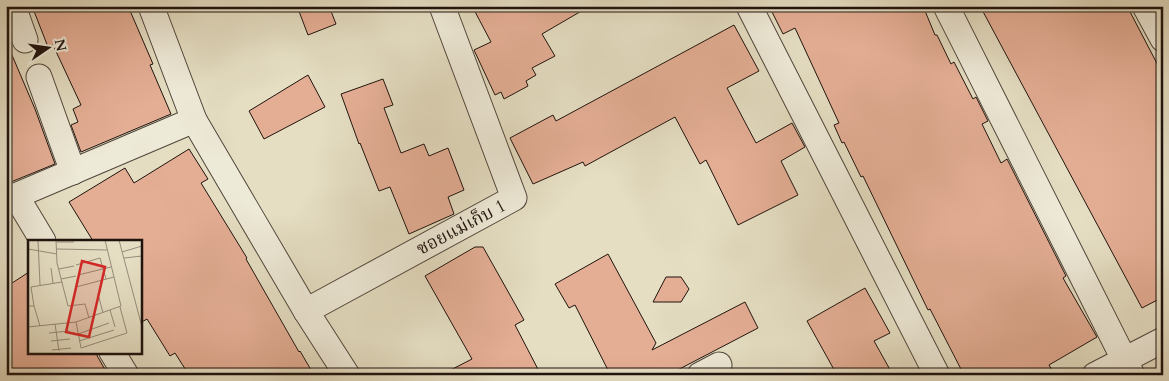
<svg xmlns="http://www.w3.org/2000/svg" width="1169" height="381" viewBox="0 0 1169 381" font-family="Cardo,'Noto Serif Thai',serif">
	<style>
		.building { fill: #e4ae95; stroke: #1f130e }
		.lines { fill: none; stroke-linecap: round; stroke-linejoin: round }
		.minor-casing { stroke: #50463b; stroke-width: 27 }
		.minor { stroke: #eeead8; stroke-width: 25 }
		.labels { text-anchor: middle; stroke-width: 4.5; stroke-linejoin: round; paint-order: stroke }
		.street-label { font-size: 18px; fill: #1f130e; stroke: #eeead8 }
		.inset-road { fill: none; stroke: #968d7b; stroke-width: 1 }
		.view { fill: #d62828; fill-opacity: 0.15; stroke: #d62828; stroke-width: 2.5 }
		.inset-edge { fill: none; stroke: #1f130e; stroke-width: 2.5 }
	</style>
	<rect width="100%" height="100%" fill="#e5dec3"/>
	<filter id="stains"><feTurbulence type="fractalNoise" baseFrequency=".004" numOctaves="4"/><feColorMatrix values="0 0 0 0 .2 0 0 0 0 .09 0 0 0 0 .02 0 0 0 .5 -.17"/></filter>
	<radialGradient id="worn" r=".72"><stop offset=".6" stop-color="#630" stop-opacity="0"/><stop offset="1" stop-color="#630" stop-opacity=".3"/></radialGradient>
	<!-- building -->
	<g class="building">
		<path d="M 32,6 L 128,6 L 153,64 L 150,65 L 171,114 L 81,152 L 71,125 L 78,122 L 73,109 L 81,105 L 53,45 L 48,47 Z"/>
		<path d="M 297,6 L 329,6 L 336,24 L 308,35 Z"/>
		<path d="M 472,6 L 590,6 L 542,34 L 555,56 L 532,68 L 536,75 L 526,81 L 528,86 L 504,99 L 501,92 L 495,95 L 474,50 L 491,42 Z"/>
		<path d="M 769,6 L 923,6 L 935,35 L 937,35 L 951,64 L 954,62 L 973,99 L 976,97 L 988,121 L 982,124 L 1001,163 L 1007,159 L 1066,276 L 1063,278 L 1097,337 L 1049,365 L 1055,375 L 964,375 L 930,309 L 928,310 L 863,176 L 861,177 L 844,142 L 842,143 L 834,125 L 839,123 L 795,28 L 783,34 Z"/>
		<path d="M 980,6 L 1127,6 L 1163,75 L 1163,297 L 1142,308 Z"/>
		<path d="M 734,25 L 759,71 L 727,88 L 756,143 L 792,123 L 805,147 L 781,161 L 798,195 L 738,225 L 706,160 L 700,164 L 675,117 L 585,166 L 583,162 L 533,184 L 510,138 L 553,115 L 556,121 Z"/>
		<path d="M 6,41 L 35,109 L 55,164 L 6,184 Z"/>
		<path d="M 308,75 L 325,107 L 264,139 L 249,111 Z"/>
		<path d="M 383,79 L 393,105 L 384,108 L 401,153 L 424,144 L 429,156 L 448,148 L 464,190 L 448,197 L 454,214 L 409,234 L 390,187 L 379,191 L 360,143 L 359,144 L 341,94 Z"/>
		<path d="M 189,149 L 208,179 L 201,183 L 247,258 L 246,259 L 299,352 L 300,351 L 314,375 L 189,375 L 175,353 L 170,356 L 147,319 L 140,323 L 140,241 L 93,241 L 69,202 L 125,168 L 134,183 Z"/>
		<path d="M 475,247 L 483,247 L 524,320 L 515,325 L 541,375 L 441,375 L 472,359 L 425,276 Z"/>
		<path d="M 608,254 L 656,343 L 652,350 L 745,302 L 758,328 L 668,375 L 604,375 L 609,372 L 575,305 L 569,308 L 555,284 Z"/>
		<path d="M 29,272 L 29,352 L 95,352 L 108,375 L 6,375 L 6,287 Z"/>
		<path d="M 666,277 L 681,277 L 689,289 L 681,302 L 653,302 Z"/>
		<path d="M 865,288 L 890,333 L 874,341 L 893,375 L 837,375 L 807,321 Z"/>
	</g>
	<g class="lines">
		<defs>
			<g id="minor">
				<path d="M 13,6 L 25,40"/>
				<path d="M 151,6 L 194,120 L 306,311 L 347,375"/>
				<path d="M 749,6 L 937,375"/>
				<path d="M 946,6 L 1132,375"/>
				<path d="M 1145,6 L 1163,39"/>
				<path d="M 39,77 L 73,172"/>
				<path d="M 16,196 L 43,241"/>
				<path d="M 6,200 L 194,120"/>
				<path d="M 306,311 L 514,198 L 442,6"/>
				<path d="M 112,352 L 126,375"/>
				<path d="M 700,375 L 719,365"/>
				<path d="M 1095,375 L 1163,340"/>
			</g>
		</defs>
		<!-- minor casing -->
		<use href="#minor" class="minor-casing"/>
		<!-- minor -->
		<use href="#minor" class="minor"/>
	</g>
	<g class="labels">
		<!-- street labels -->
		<g class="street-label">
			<text transform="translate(461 227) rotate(-28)" y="6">ซอยแม่เก็บ 1</text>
		</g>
	</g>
	<!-- overview -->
	<g transform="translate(28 240)">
		<rect width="114" height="114" fill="#e5dec3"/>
		<path class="inset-road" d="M 10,0 L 12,45M 28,0 L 29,23 L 40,66 L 57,64 L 61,78M 91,0 L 114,87M 29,2 L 46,2M 0,9 L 29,14M 29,9 L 79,10M 94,12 L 114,6M 96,18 L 114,16M 48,25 L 72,18 L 78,39M 23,28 L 25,43M 31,29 L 46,26M 50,35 L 83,27M 33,39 L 48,36M 48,47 L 86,37M 70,54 L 75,73M 0,66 L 6,66 L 3,47 L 34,42M 6,66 L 12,86M 82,70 L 87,87M 48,82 L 53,108 L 99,93 L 92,67M 27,84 L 31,111M 0,87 L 48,82 L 93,66 L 77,0M 21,93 L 41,91M 50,94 L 81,83M 23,101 L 42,99M 51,101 L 86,90M 24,110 L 43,108"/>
		<path class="view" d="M 54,21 L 77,27 L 61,97 L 38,92 Z"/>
		<rect width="114" height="114" class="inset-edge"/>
	</g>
	<!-- margin -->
	<rect width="1169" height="381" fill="none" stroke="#e5dec3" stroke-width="25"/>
	<rect x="8" y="8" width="1154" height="366" fill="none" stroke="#1f130e" stroke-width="2.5"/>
	<rect x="12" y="12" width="1144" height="356" fill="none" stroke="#1f130e"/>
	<!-- north arrow -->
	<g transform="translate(48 48) rotate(77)" stroke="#eeead8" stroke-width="4" paint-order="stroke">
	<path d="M0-4L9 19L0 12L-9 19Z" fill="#1f130e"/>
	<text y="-8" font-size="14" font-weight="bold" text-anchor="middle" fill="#1f130e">N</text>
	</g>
	<rect width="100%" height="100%" filter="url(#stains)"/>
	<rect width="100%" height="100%" fill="url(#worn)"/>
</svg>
